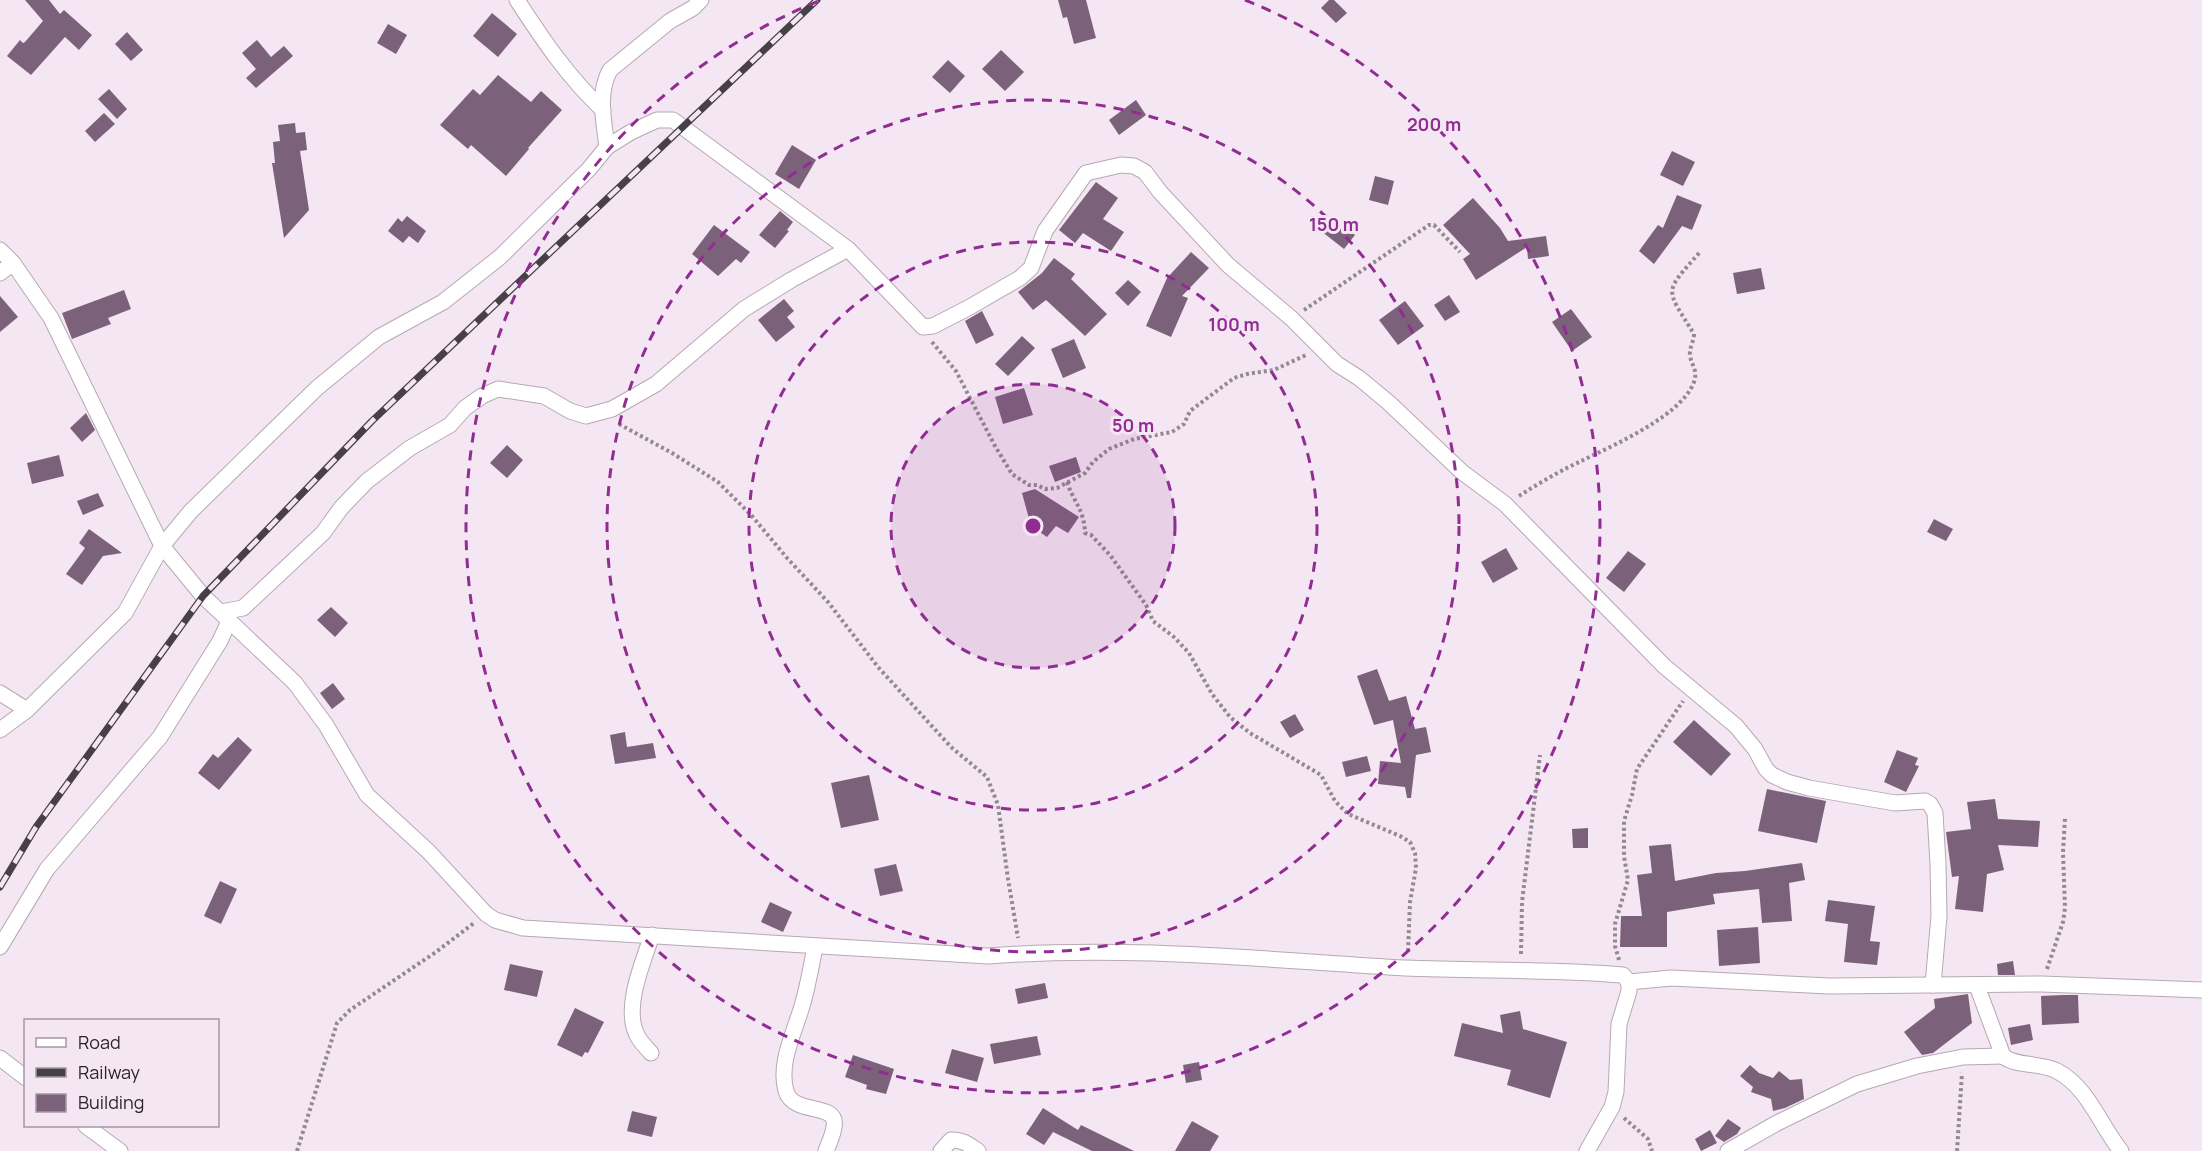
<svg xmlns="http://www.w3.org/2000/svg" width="2202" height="1151" viewBox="0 0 2202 1151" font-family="Manrope,sans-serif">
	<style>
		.building { fill: #7c617b }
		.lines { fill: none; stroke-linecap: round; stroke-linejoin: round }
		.street-casing { stroke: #b5a9b4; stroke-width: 17 }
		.path { stroke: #928991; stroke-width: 4; stroke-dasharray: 3 3; stroke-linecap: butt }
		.street { stroke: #fff; stroke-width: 15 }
		.rail-casing { stroke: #474046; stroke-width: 7 }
		.rail { stroke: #f4e7f3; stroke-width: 4.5; stroke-dasharray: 14; stroke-linecap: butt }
		.ring { fill: none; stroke: #912c93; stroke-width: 3; stroke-dasharray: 10 8 }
		.centre { fill: #912c93; stroke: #f4e7f3; stroke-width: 3 }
		.ring-label { font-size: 18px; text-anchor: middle; font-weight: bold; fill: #912c93; stroke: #f4e7f3; stroke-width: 6; stroke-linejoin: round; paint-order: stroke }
	</style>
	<rect width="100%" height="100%" fill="#f4e7f3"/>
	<!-- building -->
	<g class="building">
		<path d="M 25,0 L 49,0 L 60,14 L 64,10 L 92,35 L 79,50 L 65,37 L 31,75 L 7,56 L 20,40 L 23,43 L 25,42 L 43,21 Z"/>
		<path d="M 1058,0 L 1086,0 L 1096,38 L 1074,44 L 1067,17 L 1063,18 Z"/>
		<path d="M 1329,0 L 1334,0 L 1347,13 L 1336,23 L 1321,8 Z"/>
		<path d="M 492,13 L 517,34 L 498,57 L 473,36 Z"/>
		<path d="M 388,24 L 407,35 L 396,54 L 377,43 Z"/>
		<path d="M 127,32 L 143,50 L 131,61 L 115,44 Z"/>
		<path d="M 257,40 L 271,57 L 284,46 L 293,56 L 256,88 L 246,78 L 256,69 L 242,53 Z"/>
		<path d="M 1001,50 L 1024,72 L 1005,91 L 982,69 Z"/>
		<path d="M 948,60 L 965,76 L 950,93 L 932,77 Z"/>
		<path d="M 498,75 L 531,102 L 541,91 L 562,110 L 528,148 L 529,149 L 506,176 L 471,145 L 468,149 L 440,125 L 473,89 L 480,95 Z"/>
		<path d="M 109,89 L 127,109 L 117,119 L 98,99 Z"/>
		<path d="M 1136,100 L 1146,115 L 1119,135 L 1109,120 Z"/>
		<path d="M 104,113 L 115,124 L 95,142 L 85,131 Z"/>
		<path d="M 295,123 L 296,133 L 305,132 L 307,150 L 300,151 L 309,210 L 284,238 L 272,163 L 275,163 L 273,142 L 280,141 L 278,125 Z"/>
		<path d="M 792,145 L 816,160 L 799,189 L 775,174 Z"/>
		<path d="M 1672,151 L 1695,162 L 1683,186 L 1660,175 Z"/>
		<path d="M 1375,176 L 1394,181 L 1388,205 L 1369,200 Z"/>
		<path d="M 1096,182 L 1118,198 L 1103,219 L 1124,232 L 1111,251 L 1083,233 L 1075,243 L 1059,230 Z"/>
		<path d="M 1677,195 L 1702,205 L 1692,230 L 1682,226 L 1654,264 L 1639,251 L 1658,225 L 1663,228 Z"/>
		<path d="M 1473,198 L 1500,228 L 1508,241 L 1546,236 L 1549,256 L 1528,259 L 1527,247 L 1476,280 L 1463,259 L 1470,254 L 1443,225 Z"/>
		<path d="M 780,211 L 793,222 L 787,230 L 789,231 L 775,248 L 759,235 Z"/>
		<path d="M 407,216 L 426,231 L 418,243 L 409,236 L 403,243 L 388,231 L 398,218 L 402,222 Z"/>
		<path d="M 1333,217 L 1355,235 L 1344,249 L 1321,231 Z"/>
		<path d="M 714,225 L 750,252 L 741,263 L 736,259 L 718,276 L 692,254 Z"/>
		<path d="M 1191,252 L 1209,268 L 1182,296 L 1188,298 L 1171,337 L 1146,326 L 1167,278 Z"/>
		<path d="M 1054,258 L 1075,274 L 1071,279 L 1107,314 L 1085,336 L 1046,300 L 1033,310 L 1018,292 L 1042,273 Z"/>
		<path d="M 1761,268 L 1765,289 L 1737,294 L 1733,273 Z"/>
		<path d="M 1128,280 L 1141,292 L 1128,306 L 1115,293 Z"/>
		<path d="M 124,290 L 131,309 L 108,318 L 111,324 L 72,339 L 62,313 Z"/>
		<path d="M 1449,295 L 1460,312 L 1445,321 L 1434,305 Z"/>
		<path d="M 0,296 L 18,317 L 0,332 Z"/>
		<path d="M 784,299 L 794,311 L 787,317 L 795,327 L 776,342 L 758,320 Z"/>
		<path d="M 1405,301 L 1424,326 L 1398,345 L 1379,320 Z"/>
		<path d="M 1571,309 L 1592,337 L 1572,351 L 1552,322 Z"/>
		<path d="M 982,311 L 994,335 L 976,344 L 965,321 Z"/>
		<path d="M 1022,336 L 1035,348 L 1008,376 L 995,364 Z"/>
		<path d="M 1074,339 L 1086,368 L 1063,378 L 1051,349 Z"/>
		<path d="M 1024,388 L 1033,415 L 1003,424 L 995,397 Z"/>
		<path d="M 86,413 L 95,430 L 82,442 L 70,428 Z"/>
		<path d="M 507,445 L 523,460 L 507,478 L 490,463 Z"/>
		<path d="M 59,455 L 64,476 L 32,484 L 27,463 Z"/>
		<path d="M 1076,457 L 1081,472 L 1055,482 L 1049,466 Z"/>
		<path d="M 1035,489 L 1079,517 L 1068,533 L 1056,526 L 1047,537 L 1031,526 L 1022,493 Z"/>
		<path d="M 98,493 L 104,506 L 83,515 L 77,501 Z"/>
		<path d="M 1934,519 L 1953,529 L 1946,541 L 1927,532 Z"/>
		<path d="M 89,529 L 122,553 L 103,556 L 82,585 L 66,574 L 85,548 L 79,543 Z"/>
		<path d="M 1506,548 L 1518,569 L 1493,583 L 1481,562 Z"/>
		<path d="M 1628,551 L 1646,564 L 1624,592 L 1606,578 Z"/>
		<path d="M 331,607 L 348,623 L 335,637 L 317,620 Z"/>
		<path d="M 1377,669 L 1389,701 L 1406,696 L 1415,729 L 1426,727 L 1431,752 L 1416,755 L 1411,798 L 1407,798 L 1405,787 L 1378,784 L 1380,761 L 1401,763 L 1393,720 L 1374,725 L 1357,676 Z"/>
		<path d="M 333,683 L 345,699 L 332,709 L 320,693 Z"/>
		<path d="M 1295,714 L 1304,730 L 1290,738 L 1280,722 Z"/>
		<path d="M 1694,720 L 1731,754 L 1711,776 L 1673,742 Z"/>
		<path d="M 625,732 L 627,747 L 653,743 L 656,758 L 615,764 L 610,735 Z"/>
		<path d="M 238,737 L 252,750 L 219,790 L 198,773 L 213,754 L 218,758 Z"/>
		<path d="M 1897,750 L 1918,758 L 1915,765 L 1919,766 L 1906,792 L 1884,782 Z"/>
		<path d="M 1367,756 L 1371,771 L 1346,777 L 1342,762 Z"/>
		<path d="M 869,775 L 879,820 L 841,828 L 831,783 Z"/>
		<path d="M 1767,789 L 1826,801 L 1817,843 L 1758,831 Z"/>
		<path d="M 1995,799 L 1998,819 L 2040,821 L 2038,847 L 1998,845 L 2004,870 L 1987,874 L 1983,912 L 1955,909 L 1959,876 L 1952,877 L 1946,832 L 1971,829 L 1967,802 Z"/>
		<path d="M 1588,828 L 1588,848 L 1573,848 L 1572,829 Z"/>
		<path d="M 1671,844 L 1675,881 L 1716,873 L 1745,871 L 1802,863 L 1805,880 L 1789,883 L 1792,921 L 1762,923 L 1759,889 L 1713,894 L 1715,904 L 1667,912 L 1667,947 L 1620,947 L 1621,916 L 1642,916 L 1637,875 L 1652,873 L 1649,846 Z"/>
		<path d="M 896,864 L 903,891 L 880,896 L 874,869 Z"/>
		<path d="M 220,881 L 237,889 L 221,924 L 204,916 Z"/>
		<path d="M 1828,900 L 1875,906 L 1870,941 L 1880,942 L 1877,965 L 1844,962 L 1848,924 L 1825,921 Z"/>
		<path d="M 770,902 L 792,912 L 783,932 L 761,922 Z"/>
		<path d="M 1758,927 L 1760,963 L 1719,966 L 1717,930 Z"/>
		<path d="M 2013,961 L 2015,975 L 1998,975 L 1997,964 Z"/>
		<path d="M 510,964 L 543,971 L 537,997 L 504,990 Z"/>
		<path d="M 1045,983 L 1048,998 L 1018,1004 L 1015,989 Z"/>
		<path d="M 1968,994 L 1972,1023 L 1933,1053 L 1922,1055 L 1904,1032 L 1935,1008 L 1934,999 Z"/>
		<path d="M 2063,995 L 2078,995 L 2079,1023 L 2042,1025 L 2041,996 Z"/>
		<path d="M 575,1008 L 604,1022 L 588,1053 L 585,1052 L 582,1057 L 557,1045 Z"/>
		<path d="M 1520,1011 L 1523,1029 L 1567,1042 L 1550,1098 L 1507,1085 L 1511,1070 L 1454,1056 L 1462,1023 L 1503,1033 L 1500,1015 Z"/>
		<path d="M 2030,1024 L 2033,1040 L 2011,1045 L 2008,1028 Z"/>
		<path d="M 1037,1036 L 1041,1055 L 994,1064 L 990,1044 Z"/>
		<path d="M 952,1049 L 984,1058 L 977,1082 L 945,1073 Z"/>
		<path d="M 853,1055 L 894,1069 L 886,1094 L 866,1089 L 867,1085 L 845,1077 Z"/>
		<path d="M 1199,1062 L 1202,1080 L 1186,1083 L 1183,1065 Z"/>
		<path d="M 1750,1065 L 1759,1073 L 1773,1078 L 1779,1071 L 1790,1080 L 1802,1079 L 1804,1099 L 1785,1108 L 1773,1111 L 1771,1099 L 1751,1092 L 1753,1087 L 1740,1076 Z"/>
		<path d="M 1043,1108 L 1078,1130 L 1081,1125 L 1134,1151 L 1092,1151 L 1053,1132 L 1044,1145 L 1026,1134 Z"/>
		<path d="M 632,1111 L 657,1117 L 652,1137 L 627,1131 Z"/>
		<path d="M 1728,1119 L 1741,1128 L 1737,1134 L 1724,1142 L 1715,1136 Z"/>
		<path d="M 1192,1121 L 1219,1136 L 1210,1151 L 1175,1151 Z"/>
		<path d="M 1710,1130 L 1717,1143 L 1701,1151 L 1695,1139 Z"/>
	</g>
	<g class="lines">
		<defs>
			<g id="street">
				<path d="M 517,0 C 543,40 568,77 603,110"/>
				<path d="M 607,147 C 604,121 597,94 610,70 L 670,21 L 693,8 L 701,0"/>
				<path d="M 0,250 L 13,263 L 51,318 L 162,546 L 203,596 L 295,683 L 326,725 L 367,795 L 429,852 L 486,914 L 495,920 L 523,928 L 988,956 C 1127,945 1267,960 1405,968 C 1478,971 1551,969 1623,975 L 1629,982 L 1629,991 L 1619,1024 L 1616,1092 L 1612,1107 L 1587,1151"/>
				<path d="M 0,273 L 13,263"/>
				<path d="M 221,612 L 243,608 L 323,533 L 341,508 L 367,481 L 410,448 L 450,425 L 465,408 L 482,396 L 498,389 L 544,396 L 570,411 L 586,416 L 612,409 L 656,384 L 744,309 L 791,280 L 848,249"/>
				<path d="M 0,693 L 27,710"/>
				<path d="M 0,730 L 27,710 L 125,613 L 162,546 L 191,511 L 317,388 L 379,337 L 443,302 L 500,257 L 589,169 L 607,147 L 631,132 L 657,120 L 673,120 L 848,249 L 923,327 L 933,326 L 968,308 L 1020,278 L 1031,268 L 1045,231 L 1086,173 L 1121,165 L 1134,166 L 1145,172 L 1160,192 L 1228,265 L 1291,318 L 1337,364 L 1359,378 L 1388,402 L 1462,472 L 1505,504 L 1664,666 L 1736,726 L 1755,749 L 1766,769 L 1772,775 L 1787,782 L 1809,788 L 1895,803 L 1925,801 L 1930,804 L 1935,813 L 1938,864 L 1939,916 L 1933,985"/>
				<path d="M 0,947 L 47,869 L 160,737 L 220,641 L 229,621"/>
				<path d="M 815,947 C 811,967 808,986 802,1006 C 795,1031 778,1063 786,1091 C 793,1114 830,1104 834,1120 C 836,1129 829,1143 826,1151"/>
				<path d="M 1629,982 L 1671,978 L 1829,986 L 2042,984 L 2202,990"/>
				<path d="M 1977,986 L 2003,1056 C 2016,1067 2040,1062 2057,1071 C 2088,1087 2100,1125 2121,1151"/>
				<path d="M 651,1053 C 646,1047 640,1042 637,1035 C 623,1008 643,962 652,935"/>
				<path d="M 0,1058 L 26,1078"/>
				<path d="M 86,1126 L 120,1151"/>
				<path d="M 941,1151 L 951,1140 C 962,1139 969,1145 978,1151"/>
				<path d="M 1728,1151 L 1777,1123 L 1857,1084 L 1917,1066 L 1963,1057 L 2003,1056"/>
			</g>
		</defs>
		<!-- street casing -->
		<use href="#street" class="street-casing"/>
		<!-- path -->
		<g class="path">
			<path d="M 1304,310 L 1429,225 L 1434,225 L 1460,252"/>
			<path d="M 932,342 L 956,371 L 995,446 L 1012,474 L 1029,485 L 1037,485 L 1045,489 L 1057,488 L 1085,473 L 1093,462 L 1109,449 L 1134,439 L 1172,432 L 1184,424 L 1190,411 L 1234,378 L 1247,374 L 1274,370 L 1306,355"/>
			<path d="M 619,424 L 672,453 L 718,482 L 752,516 L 787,558 L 828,602 L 878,667 L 951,747 L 987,777 L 998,805 L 1008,879 L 1018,938"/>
			<path d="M 1067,482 C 1074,503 1084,509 1085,533 L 1091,535 L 1110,555 L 1146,605 L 1153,621 L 1174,637 L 1189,653 L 1212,694 L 1230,717 L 1250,733 L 1321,775 L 1335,801 L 1348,814 L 1400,836 L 1410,842 L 1415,853 L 1416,868 L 1410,902 L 1408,952"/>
			<path d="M 1519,496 C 1533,487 1548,478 1563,470 C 1597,452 1680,420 1694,382 C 1698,371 1692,366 1690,356 C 1689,348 1694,341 1694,334 C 1665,287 1663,294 1700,252"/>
			<path d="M 1521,954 L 1522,902 L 1540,755"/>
			<path d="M 1619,960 L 1615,946 L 1615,924 L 1628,880 L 1624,856 L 1624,821 L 1632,795 L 1637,769 L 1683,701"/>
			<path d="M 2047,969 L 2063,922 L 2065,908 L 2063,852 L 2065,818"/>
			<path d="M 1624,1118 L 1648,1139 L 1652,1151"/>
			<path d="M 297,1151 L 333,1036 L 337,1023 L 350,1010 L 436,952 L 474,923"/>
			<path d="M 1957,1151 L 1962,1073"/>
		</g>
		<!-- street -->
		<use href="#street" class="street"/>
		<defs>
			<path id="rail" d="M 0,887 L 36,827 L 203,596 L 372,421 L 817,0"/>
		</defs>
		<!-- rail casing -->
		<use href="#rail" class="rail-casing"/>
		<!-- rail -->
		<use href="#rail" class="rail"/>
	</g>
	<!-- distance rings -->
	<circle cx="1033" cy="526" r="142" fill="#912c93" fill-opacity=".12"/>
	<g class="ring">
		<circle cx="1033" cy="526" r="142"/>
		<circle cx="1033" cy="526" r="284"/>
		<circle cx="1033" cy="526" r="426"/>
		<path d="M1245 0A567 567 0 1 1 821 0"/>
	</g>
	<circle cx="1033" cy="526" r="9" class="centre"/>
	<g class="ring-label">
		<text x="1434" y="131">200 m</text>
		<text x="1334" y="231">150 m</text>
		<text x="1234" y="331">100 m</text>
		<text x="1133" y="432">50 m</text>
	</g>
	<!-- legend -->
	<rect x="24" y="1019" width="195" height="108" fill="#f4e7f3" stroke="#a399a3" stroke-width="1.5"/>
	<rect x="36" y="1038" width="30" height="9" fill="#ffffff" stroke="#a399a3" stroke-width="1.5"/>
	<text x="78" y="1049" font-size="18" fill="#2a252a">Road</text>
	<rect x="36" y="1068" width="30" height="9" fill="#474046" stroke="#a399a3" stroke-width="1.5"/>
	<text x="78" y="1079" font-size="18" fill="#2a252a">Railway</text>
	<rect x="36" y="1094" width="30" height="18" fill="#7c617b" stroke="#a399a3" stroke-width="1.5"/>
	<text x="78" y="1109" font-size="18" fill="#2a252a">Building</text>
</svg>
